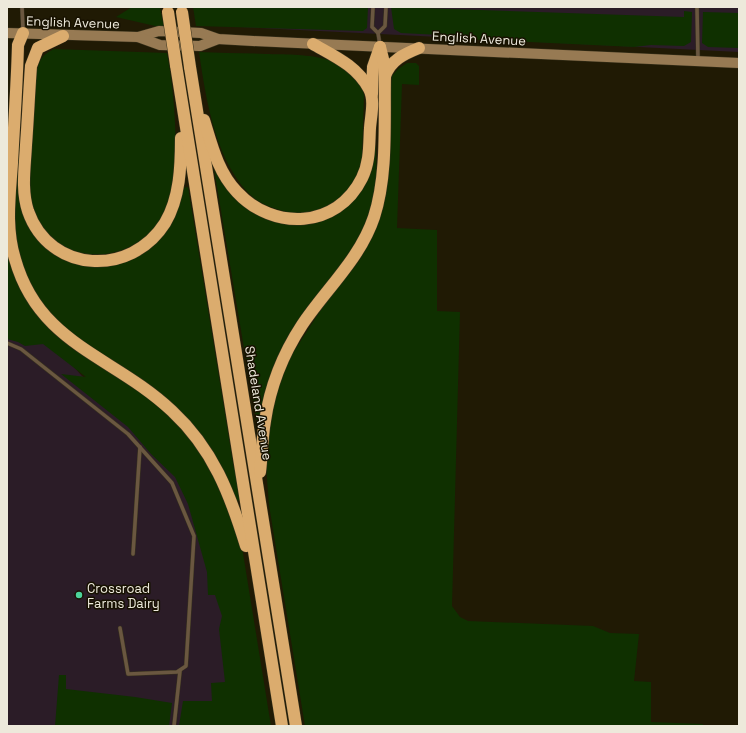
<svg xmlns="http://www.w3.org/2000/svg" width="746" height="733" viewBox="0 0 746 733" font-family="'Space Grotesk',sans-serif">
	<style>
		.industrial { fill: #2b1c27 }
		.green { fill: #0f3000 }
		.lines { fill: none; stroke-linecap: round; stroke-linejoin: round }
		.lane-casing { stroke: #39331e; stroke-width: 4.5 }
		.secondary-casing { stroke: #39331e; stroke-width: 11 }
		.highway-casing { stroke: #39331e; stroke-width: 13 }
		.lane { stroke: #6a5740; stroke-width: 3.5 }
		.secondary { stroke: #977a53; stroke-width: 10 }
		.highway { stroke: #dbac6e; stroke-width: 12 }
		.highway-bridge-casing { stroke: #39331e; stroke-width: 13; stroke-linecap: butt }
		.highway-bridge { stroke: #dbac6e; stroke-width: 12 }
		.poi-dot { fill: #4cd39b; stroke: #171100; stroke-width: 1.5 }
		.labels { text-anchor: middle; stroke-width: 3; stroke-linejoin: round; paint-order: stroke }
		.street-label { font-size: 13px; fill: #ede9db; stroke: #171100 }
		.poi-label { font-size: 13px; fill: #ede9db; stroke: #171100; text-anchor: start }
	</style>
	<rect width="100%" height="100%" fill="#201a04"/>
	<!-- industrial -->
	<g class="industrial">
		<path d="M 233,7 L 739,7 L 739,52 L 240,27 L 239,14 Z"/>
		<path d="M 7,326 L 37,327 L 82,376 L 157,436 L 200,491 L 251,726 L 7,726 Z"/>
	</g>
	<!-- green -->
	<g class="green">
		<path d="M 132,7 L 160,7 L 164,28 L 116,17 Z"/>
		<path d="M 193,7 L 368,7 L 367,28 L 363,31 L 196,26 Z"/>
		<path d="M 391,7 L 684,17 L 684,11 L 692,12 L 691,42 L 684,46 L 651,45 L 634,47 L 464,39 L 440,35 L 401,33 L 394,29 Z"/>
		<path d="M 703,12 L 739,13 L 739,48 L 708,47 L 702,43 Z"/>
		<path d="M 54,49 L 167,53 C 175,96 182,170 165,210 C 141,267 55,271 32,211 C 26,195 30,174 31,157 C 33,129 35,102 36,75 C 39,61 41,55 54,49 Z"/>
		<path d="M 199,52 C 221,53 244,53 266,54 C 300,55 355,52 364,95 L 362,160 C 357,183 342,200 321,209 C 309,214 294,215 283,211 C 273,208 264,205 255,199 C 216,166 206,100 199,52 Z"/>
		<path d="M 407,63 L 416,63 L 419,66 L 419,85 L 402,84 L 397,228 L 437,230 L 437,311 L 460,312 L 452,606 L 460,617 L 468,621 L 593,626 L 610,633 L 639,634 L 634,681 L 651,682 L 651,722 L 703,724 L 703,726 L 305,726 L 269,505 L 266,466 L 267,442 L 275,398 L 289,359 L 324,305 L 359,261 L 372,237 L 392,76 L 398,69 Z"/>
		<path d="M 18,145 L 20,145 L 33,231 C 46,240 71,259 85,264 C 94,268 105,266 115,264 C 159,254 165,225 182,188 L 188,187 L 234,469 L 237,469 L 241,500 L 235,501 L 206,444 L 42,308 L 17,254 L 13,216 Z"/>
		<path d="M 376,146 L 377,189 L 363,234 L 314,304 L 261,420 L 256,420 L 214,169 L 259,215 L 269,220 L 281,223 L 339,211 L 374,147 Z"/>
		<path d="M 7,242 L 36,313 L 52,332 L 73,349 L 141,392 L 183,428 L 214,472 L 242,547 L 271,726 L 179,726 L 183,701 L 212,701 L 211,683 L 225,682 L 219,629 L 222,616 L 215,595 L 208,595 L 207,572 L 188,504 L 175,477 L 151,454 L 128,427 L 61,374 L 86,377 L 43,344 L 25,346 L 18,342 L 7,339 Z"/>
		<path d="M 59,675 L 66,675 L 66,689 L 135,697 L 172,703 L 169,726 L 55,726 Z"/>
	</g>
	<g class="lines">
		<defs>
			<g id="lane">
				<path d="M 22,7 L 23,30"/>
				<path d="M 373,7 L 372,27 L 378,33 L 380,45"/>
				<path d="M 697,7 L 698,60"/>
				<path d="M 378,33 L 385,26 L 386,7"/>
				<path d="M 7,343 L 21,349 L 128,434 L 172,483 L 194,536 L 186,666 L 177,672 L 128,674 L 120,628"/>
				<path d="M 133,554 L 140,447"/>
				<path d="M 174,726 L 180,671"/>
			</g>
			<g id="secondary">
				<path d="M 7,33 L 138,37 L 159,31 L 201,33 L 218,39 L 253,41 L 739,63"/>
				<path d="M 138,37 L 160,45 L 200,46 L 218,39"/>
			</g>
			<g id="highway">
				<path d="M 23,33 L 18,45 C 17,84 14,124 12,163 C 10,195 5,227 15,259 C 39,345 114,356 172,411 C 213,449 230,494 246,546"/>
				<path d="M 63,36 L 38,48 L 31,66 C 29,93 28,119 26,145 C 25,167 21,189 28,211 C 50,274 131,277 165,223 C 180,198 181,166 181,138"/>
				<path d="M 176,65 L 282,726"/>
				<path d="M 190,67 L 296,726"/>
				<path d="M 385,76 C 391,60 404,54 419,48"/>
				<path d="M 372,94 L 373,67 L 380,47"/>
				<path d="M 204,120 C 212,146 218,172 237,192 C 273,231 337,229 362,178 C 370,162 369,145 370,128 C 371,115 375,100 369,89 C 357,66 334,56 313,44"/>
				<path d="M 260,472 C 262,455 262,438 265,421 C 270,387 283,354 302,325 C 326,289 360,259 374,217 C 388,174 384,121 385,76 L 384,63 L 380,47"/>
			</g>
		</defs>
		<!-- lane casing -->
		<use href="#lane" class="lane-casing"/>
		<!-- secondary casing -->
		<use href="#secondary" class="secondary-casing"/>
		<!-- highway casing -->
		<use href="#highway" class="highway-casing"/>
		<!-- lane -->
		<use href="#lane" class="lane"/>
		<!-- secondary -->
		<use href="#secondary" class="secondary"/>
		<!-- highway -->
		<use href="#highway" class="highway"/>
		<defs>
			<g id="highway-bridge">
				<path d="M 168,12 L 176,65"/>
				<path d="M 182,12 L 190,67"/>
			</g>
		</defs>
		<!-- highway-bridge casing -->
		<use href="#highway-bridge" class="highway-bridge-casing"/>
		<!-- highway-bridge -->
		<use href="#highway-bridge" class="highway-bridge"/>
	</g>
	<!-- markers -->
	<circle class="poi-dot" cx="79" cy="595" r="4"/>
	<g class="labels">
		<!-- street labels -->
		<g class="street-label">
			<text transform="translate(73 22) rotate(2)" y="5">English Avenue</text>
			<text transform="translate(479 38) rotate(3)" y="5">English Avenue</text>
			<text transform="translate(259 403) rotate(81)" y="5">Shadeland Avenue</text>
		</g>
		<!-- poi labels -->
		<g class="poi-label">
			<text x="87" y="593">Crossroad<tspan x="87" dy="15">Farms Dairy</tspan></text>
		</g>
	</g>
	<!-- border -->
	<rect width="746" height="733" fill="none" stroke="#ede9db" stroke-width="16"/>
</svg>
